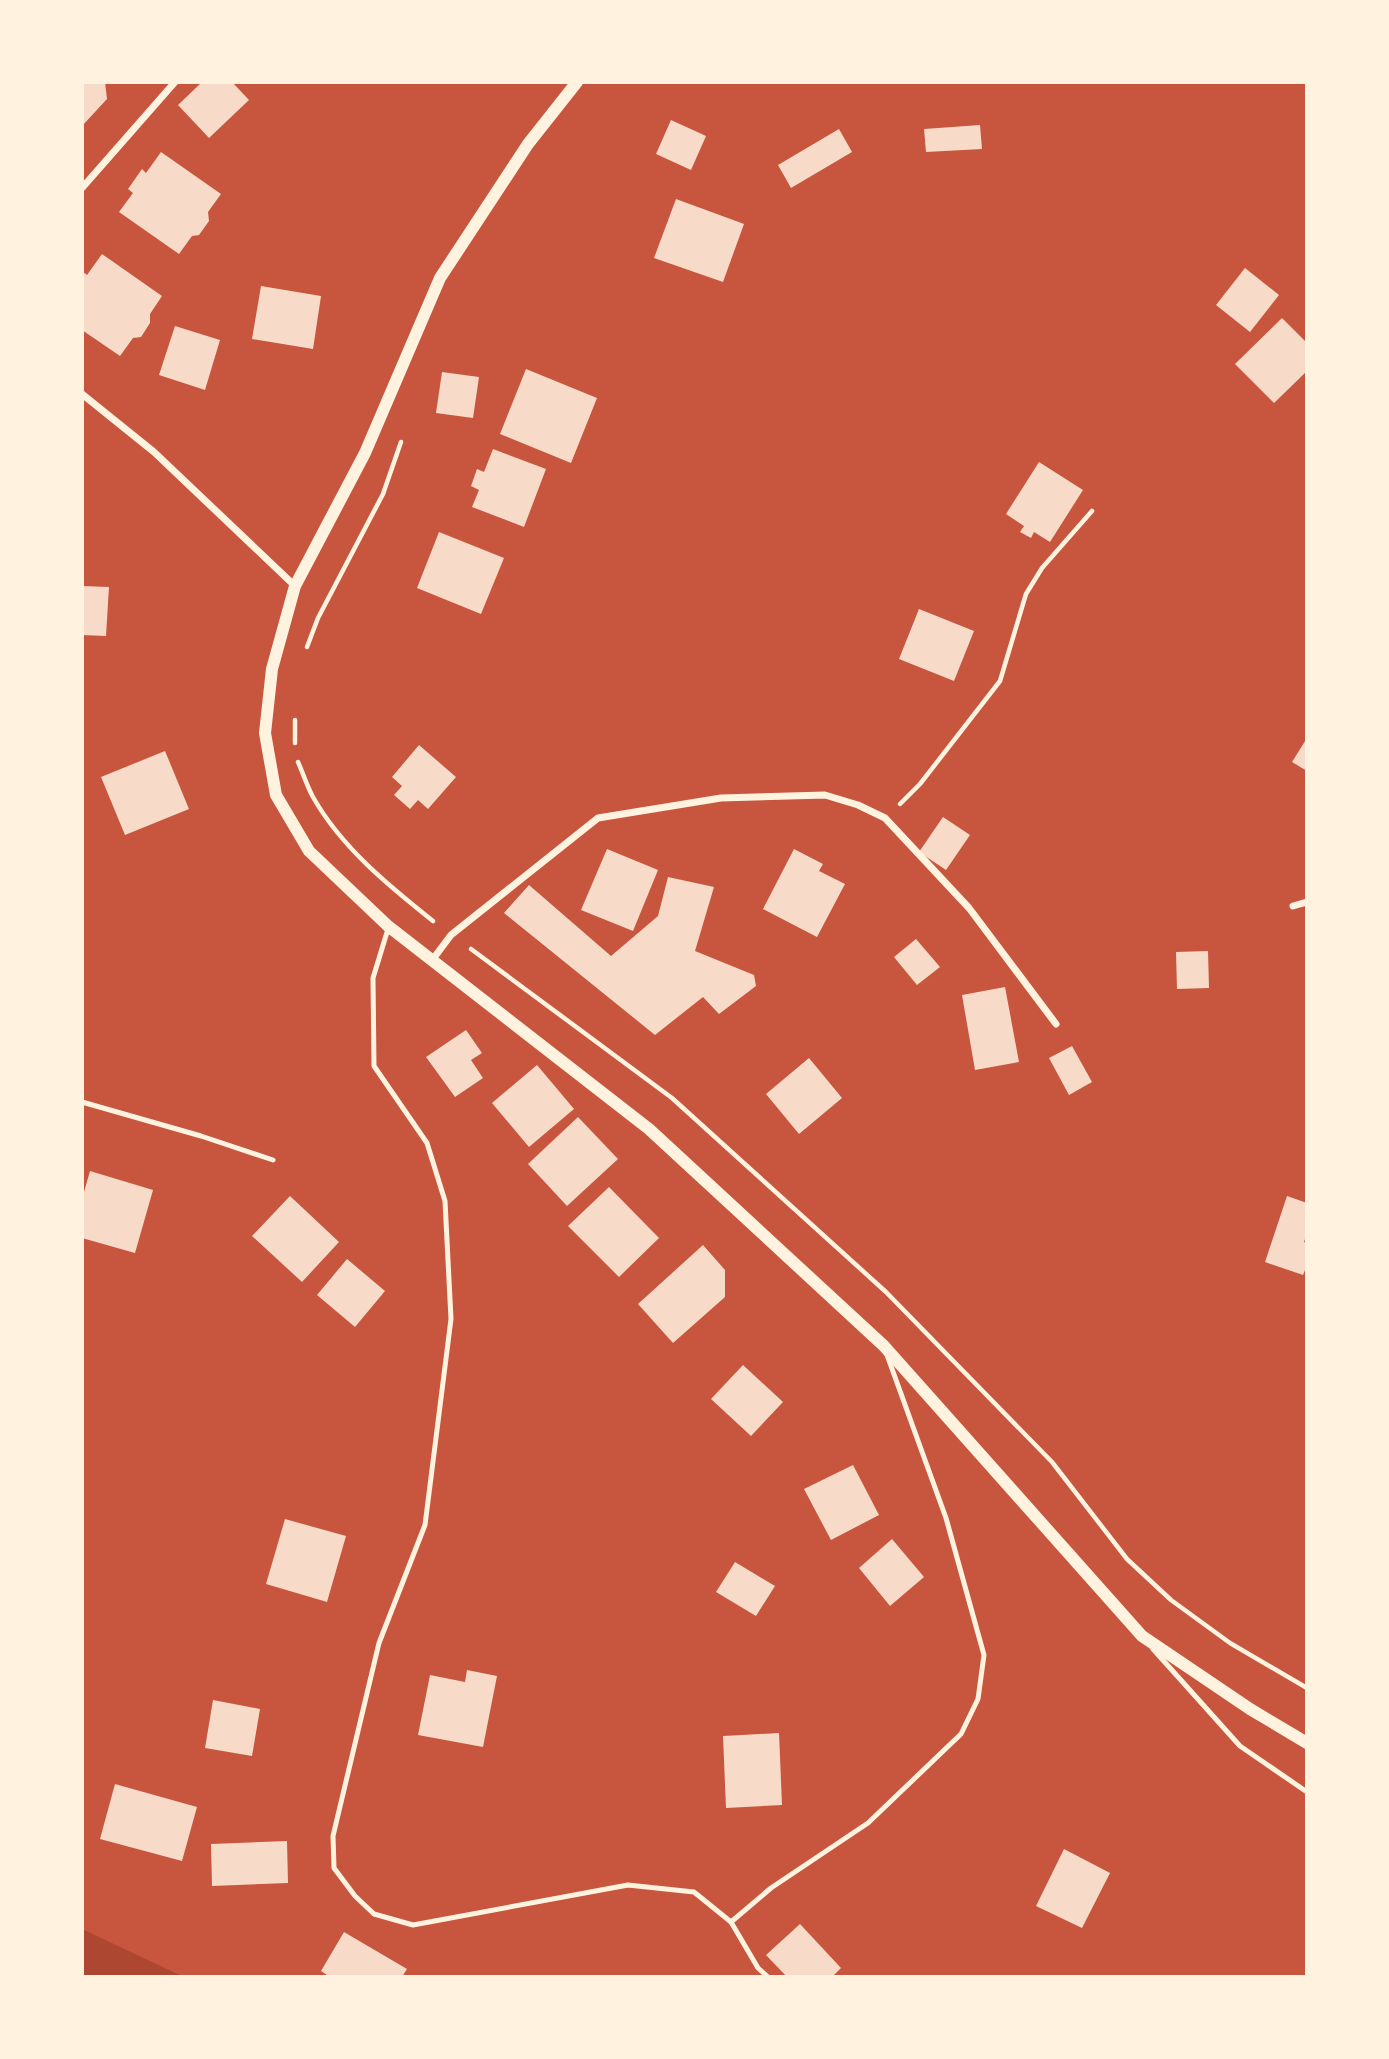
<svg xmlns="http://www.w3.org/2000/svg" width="1389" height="2059" viewBox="0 0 1389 2059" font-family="'Exo 2',sans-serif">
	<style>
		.green { fill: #ae4732 }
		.building { fill: #f7dbc8 }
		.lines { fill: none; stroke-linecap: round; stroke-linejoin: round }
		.path { stroke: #fff3e0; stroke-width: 4.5 }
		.service { stroke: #fff3e0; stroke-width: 5 }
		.minor { stroke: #fff3e0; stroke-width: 7 }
		.tertiary { stroke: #fff3e0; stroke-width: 12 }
	</style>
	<rect width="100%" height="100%" fill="#c8553d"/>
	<!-- green -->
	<path class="green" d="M 82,1929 L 184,1977 L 82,1977 Z"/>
	<!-- building -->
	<g class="building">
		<path d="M 82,82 L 105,82 L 107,99 L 82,126 Z"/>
		<path d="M 202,82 L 232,82 L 249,100 L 209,138 L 178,105 Z"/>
		<path d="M 671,120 L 706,136 L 691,170 L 656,154 Z"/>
		<path d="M 980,125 L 982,149 L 926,152 L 924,129 Z"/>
		<path d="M 839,129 L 852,152 L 791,188 L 778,165 Z"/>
		<path d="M 161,152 L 221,194 L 208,212 L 209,221 L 199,235 L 192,236 L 179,254 L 119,212 L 133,193 L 128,189 L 142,169 L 146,173 Z"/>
		<path d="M 676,199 L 744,224 L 723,282 L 654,258 Z"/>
		<path d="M 102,254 L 162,296 L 150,314 L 150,323 L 141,337 L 133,338 L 120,356 L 82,330 L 82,271 L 87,275 Z"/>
		<path d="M 1245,268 L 1279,295 L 1250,332 L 1216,305 Z"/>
		<path d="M 261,286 L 321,296 L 313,349 L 252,339 Z"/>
		<path d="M 1282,318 L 1307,343 L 1307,371 L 1274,403 L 1235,364 Z"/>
		<path d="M 175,326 L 220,340 L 205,390 L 159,375 Z"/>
		<path d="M 526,369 L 597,398 L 571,463 L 500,434 Z"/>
		<path d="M 442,372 L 479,377 L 473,418 L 436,413 Z"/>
		<path d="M 493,449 L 546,469 L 524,527 L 472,507 L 479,490 L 471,486 L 477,469 L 484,472 Z"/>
		<path d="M 1039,462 L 1083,490 L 1050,542 L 1034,532 L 1031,538 L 1020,532 L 1024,526 L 1006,514 Z"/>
		<path d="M 439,532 L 504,558 L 481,614 L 417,588 Z"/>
		<path d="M 82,586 L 109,587 L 106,636 L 82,635 Z"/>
		<path d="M 919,609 L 974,631 L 954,681 L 899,659 Z"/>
		<path d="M 1307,738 L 1307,771 L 1292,762 Z"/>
		<path d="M 419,745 L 456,777 L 428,809 L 418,800 L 410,809 L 394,795 L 402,786 L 392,777 Z"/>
		<path d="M 165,751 L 189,809 L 125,835 L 101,777 Z"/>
		<path d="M 943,817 L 970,835 L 946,870 L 919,852 Z"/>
		<path d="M 607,849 L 658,870 L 633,931 L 581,910 Z"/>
		<path d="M 794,849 L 823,864 L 819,871 L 845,884 L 817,937 L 763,909 Z"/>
		<path d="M 668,877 L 714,887 L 695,951 L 754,975 L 756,986 L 719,1014 L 703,997 L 655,1035 L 504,913 L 529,885 L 611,956 L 658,916 Z"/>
		<path d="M 916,939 L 940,967 L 917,985 L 894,957 Z"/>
		<path d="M 1208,951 L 1209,988 L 1177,989 L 1176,952 Z"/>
		<path d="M 1005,987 L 1019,1062 L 975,1070 L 962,995 Z"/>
		<path d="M 466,1030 L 482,1053 L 471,1060 L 483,1078 L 455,1097 L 426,1057 Z"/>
		<path d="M 1072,1046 L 1092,1082 L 1069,1095 L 1049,1058 Z"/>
		<path d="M 809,1058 L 842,1098 L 799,1134 L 766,1094 Z"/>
		<path d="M 537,1065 L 574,1109 L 529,1147 L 492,1103 Z"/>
		<path d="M 578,1117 L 618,1159 L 567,1206 L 528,1164 Z"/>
		<path d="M 90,1171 L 153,1190 L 135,1253 L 82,1238 L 82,1199 Z"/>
		<path d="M 609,1187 L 659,1238 L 619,1277 L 568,1226 Z"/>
		<path d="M 290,1196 L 339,1242 L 302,1282 L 252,1236 Z"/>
		<path d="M 1287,1196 L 1307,1203 L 1307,1233 L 1304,1242 L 1307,1243 L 1307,1265 L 1303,1275 L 1265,1262 Z"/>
		<path d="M 703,1245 L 725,1270 L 725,1297 L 673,1343 L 638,1304 Z"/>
		<path d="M 347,1259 L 385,1291 L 355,1327 L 317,1295 Z"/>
		<path d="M 743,1365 L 783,1402 L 751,1436 L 711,1399 Z"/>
		<path d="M 853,1465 L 879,1515 L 831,1540 L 804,1489 Z"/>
		<path d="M 285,1519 L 346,1536 L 327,1602 L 266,1584 Z"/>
		<path d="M 892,1539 L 924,1577 L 890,1606 L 859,1568 Z"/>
		<path d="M 735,1562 L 775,1586 L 756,1616 L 716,1592 Z"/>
		<path d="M 467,1670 L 497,1676 L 483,1747 L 418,1735 L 430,1675 L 465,1682 Z"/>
		<path d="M 213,1700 L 260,1709 L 252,1756 L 205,1748 Z"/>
		<path d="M 779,1733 L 782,1805 L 726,1808 L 723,1736 Z"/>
		<path d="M 115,1784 L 197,1807 L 182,1861 L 100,1839 Z"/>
		<path d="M 287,1841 L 288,1883 L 212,1886 L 211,1844 Z"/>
		<path d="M 1064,1849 L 1110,1873 L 1082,1928 L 1036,1906 Z"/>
		<path d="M 800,1924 L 841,1968 L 832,1977 L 787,1977 L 766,1955 Z"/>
		<path d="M 344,1932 L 407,1969 L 402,1977 L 330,1977 L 321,1971 Z"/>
	</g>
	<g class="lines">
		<!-- path -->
		<g class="path">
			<path d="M 307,647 L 318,618 L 383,494 L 401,442"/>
			<path d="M 295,720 L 295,743"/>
			<path d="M 298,762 C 303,773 307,786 313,797 C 341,847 389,886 433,921"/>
			<path d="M 900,804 L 920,784 L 1000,681 L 1026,594 L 1042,568 L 1092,511"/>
			<path d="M 471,949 L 672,1098 L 886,1292 L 1052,1462 L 1127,1559 L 1171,1600 L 1230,1643 L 1307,1688"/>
		</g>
		<!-- service -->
		<g class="service">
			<path d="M 388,929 L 373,978 L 374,1066 L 427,1143 L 445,1201 L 451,1319 L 425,1525 L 379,1643 L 333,1836 L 334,1868 L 355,1896 L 374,1914 L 413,1925 L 628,1885 L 694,1892 L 731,1922"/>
			<path d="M 82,1102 L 201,1136 L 273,1160"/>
			<path d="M 1153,1649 L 1240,1746 L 1307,1792"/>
			<path d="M 768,1977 L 758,1968 L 731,1922 L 771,1888 L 868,1823 L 961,1734 L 978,1699 L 984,1655 L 946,1518 L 887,1355"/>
		</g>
		<!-- minor -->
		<g class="minor">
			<path d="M 82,188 L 175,82"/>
			<path d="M 82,394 L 154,452 L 295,586"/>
			<path d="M 1293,906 L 1307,902"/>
			<path d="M 433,959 L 451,935 L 598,818 L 721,798 L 825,795 L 858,805 L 885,818 L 969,908 L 1056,1024"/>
		</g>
		<!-- tertiary -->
		<path class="tertiary" d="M 577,82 L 528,144 L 440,278 L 365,453 L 295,586 L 272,669 L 265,733 L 276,795 L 309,851 L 388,926 L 649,1129 L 884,1346 L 1142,1636 L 1250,1709 L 1307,1743"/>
	</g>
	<!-- border -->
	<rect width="1389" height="2059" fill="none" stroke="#fff3e0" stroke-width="168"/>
</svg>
